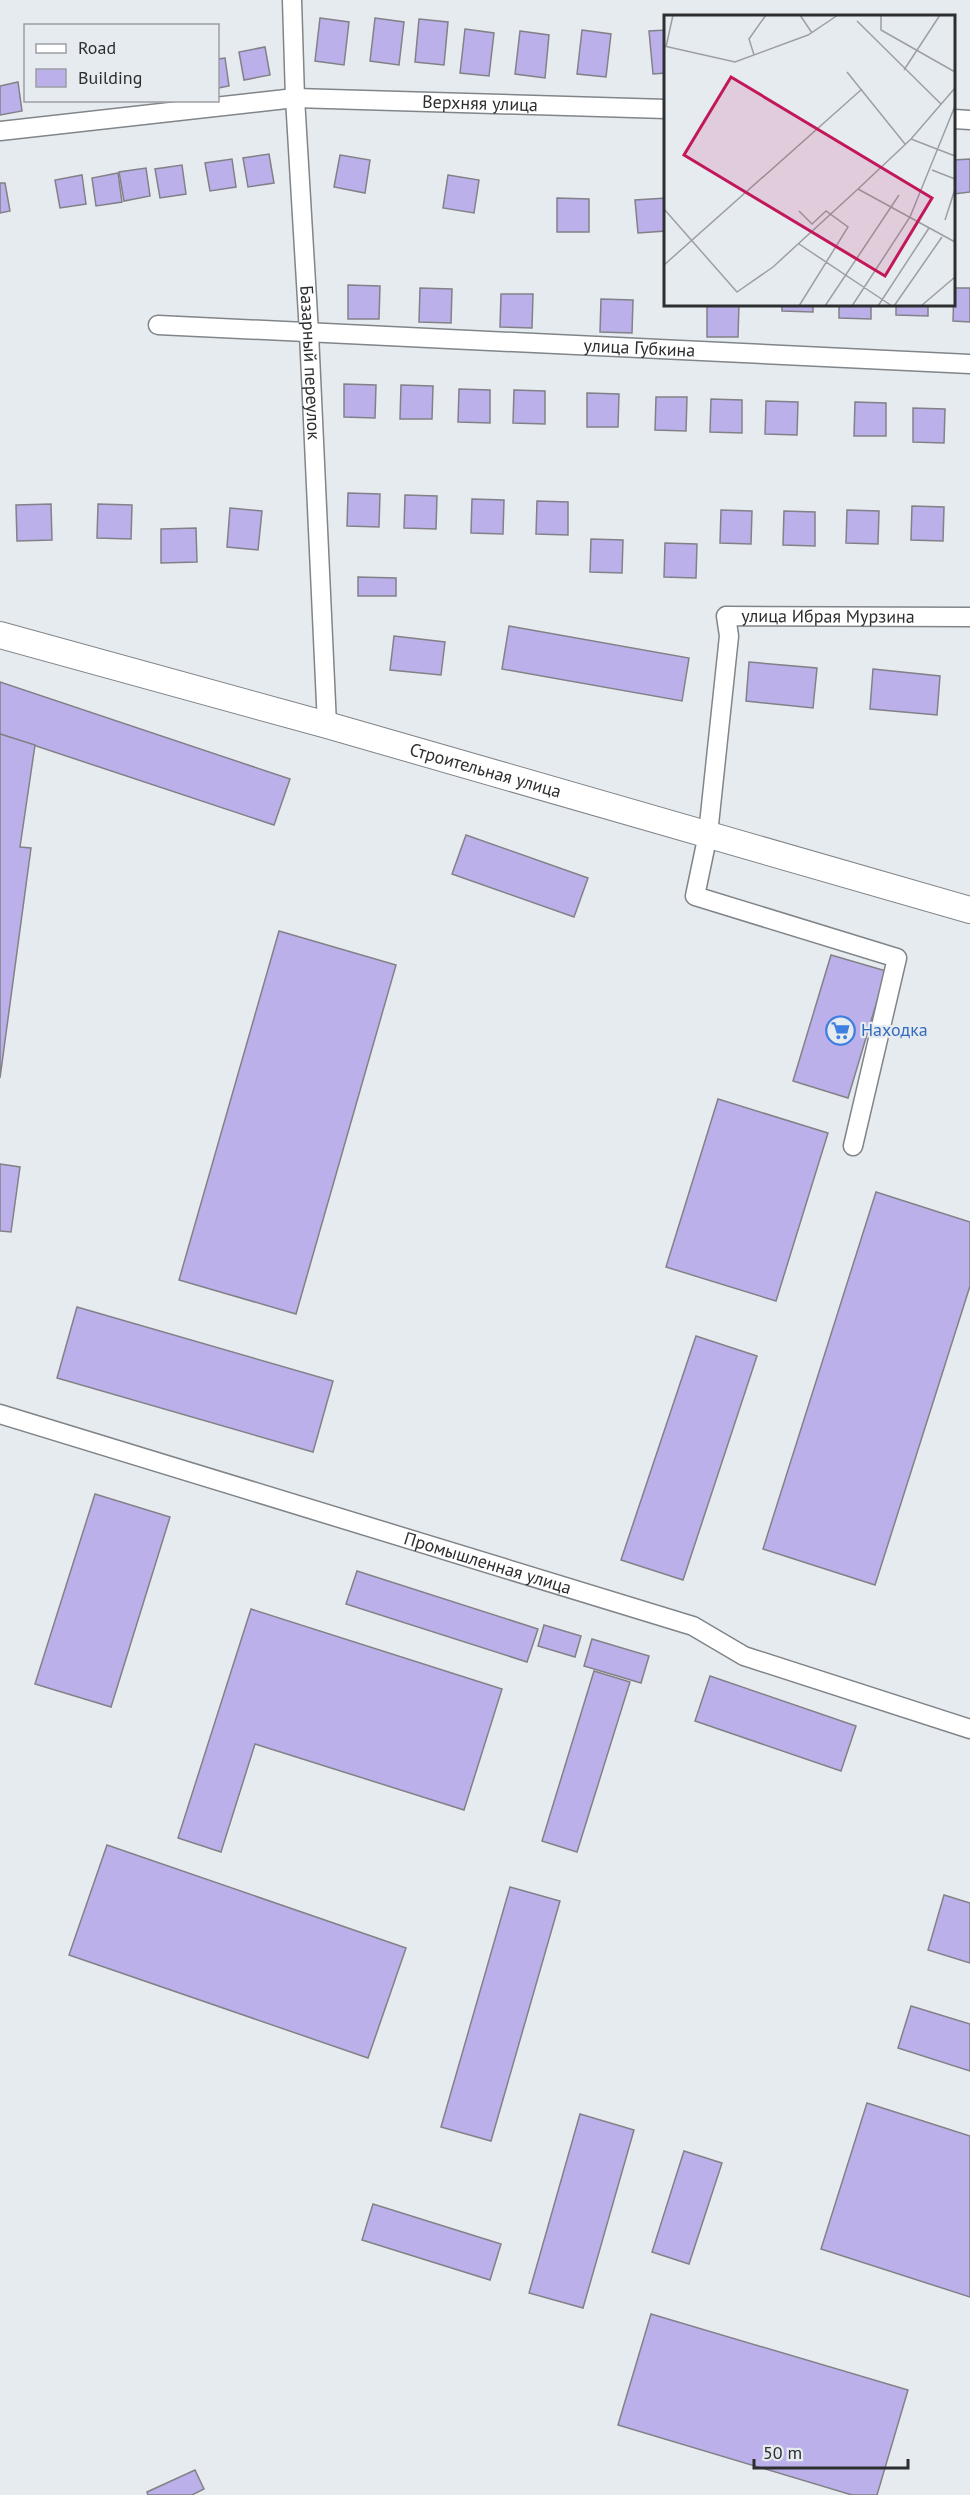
<svg xmlns="http://www.w3.org/2000/svg" width="970" height="2495" viewBox="0 0 970 2495" font-family="'PT Sans',sans-serif">
	<style>
		.building { fill: #bbb0e9; stroke: #828187; stroke-width: 1.5 }
		.lines { fill: none; stroke-linecap: round; stroke-linejoin: round }
		.street-casing { stroke: #808589; stroke-width: 21 }
		.secondary-casing { stroke: #808589; stroke-width: 28 }
		.street { stroke: #fff; stroke-width: 18 }
		.secondary { stroke: #fff; stroke-width: 26 }
		.labels { text-anchor: middle; stroke-width: 4.5; stroke-linejoin: round; paint-order: stroke }
		.street-label { font-size: 18px; fill: #2c2e30; stroke: #e6ebf0 }
		.shop-label { font-size: 18px; fill: #366cbe; stroke: #e6ebf0; text-anchor: start }
		.inset-road { fill: none; stroke: #9c9fa3; stroke-width: 1.5 }
		.view { fill: #c2185b; fill-opacity: 0.15; stroke: #c2185b; stroke-width: 3 }
		.inset-edge { fill: none; stroke: #2c2e30; stroke-width: 3 }
	</style>
	<rect width="100%" height="100%" fill="#e6ebf0"/>
	<!-- building -->
	<g class="building">
		<path d="M 320,18 L 349,22 L 344,65 L 315,61 Z"/>
		<path d="M 375,18 L 404,22 L 399,65 L 370,61 Z"/>
		<path d="M 419,19 L 448,22 L 444,65 L 415,62 Z"/>
		<path d="M 465,29 L 494,33 L 489,76 L 460,73 Z"/>
		<path d="M 582,30 L 611,34 L 606,77 L 577,74 Z"/>
		<path d="M 666,30 L 666,73 L 653,74 L 649,31 Z"/>
		<path d="M 520,31 L 549,35 L 545,78 L 515,74 Z"/>
		<path d="M 265,47 L 270,75 L 244,80 L 239,52 Z"/>
		<path d="M 225,58 L 229,86 L 218,88 L 218,59 Z"/>
		<path d="M 18,82 L 22,111 L 0,115 L 0,86 Z"/>
		<path d="M 269,154 L 274,183 L 248,187 L 243,158 Z"/>
		<path d="M 340,155 L 370,160 L 365,193 L 334,187 Z"/>
		<path d="M 232,159 L 236,187 L 210,191 L 205,163 Z"/>
		<path d="M 970,159 L 970,192 L 954,194 L 954,160 Z"/>
		<path d="M 182,165 L 186,194 L 160,198 L 155,169 Z"/>
		<path d="M 146,168 L 150,196 L 124,201 L 119,172 Z"/>
		<path d="M 118,173 L 122,202 L 96,206 L 92,178 Z"/>
		<path d="M 82,175 L 86,204 L 60,208 L 55,180 Z"/>
		<path d="M 448,175 L 479,180 L 474,213 L 443,208 Z"/>
		<path d="M 0,183 L 5,183 L 10,211 L 0,213 Z"/>
		<path d="M 557,198 L 589,199 L 589,232 L 557,232 Z"/>
		<path d="M 666,198 L 666,231 L 638,233 L 635,200 Z"/>
		<path d="M 348,285 L 380,286 L 379,319 L 348,319 Z"/>
		<path d="M 420,288 L 452,289 L 451,323 L 419,322 Z"/>
		<path d="M 954,288 L 970,288 L 970,322 L 953,321 Z"/>
		<path d="M 501,294 L 533,294 L 532,328 L 500,327 Z"/>
		<path d="M 601,299 L 633,300 L 632,333 L 600,332 Z"/>
		<path d="M 707,304 L 739,304 L 738,337 L 707,337 Z"/>
		<path d="M 782,304 L 813,304 L 813,312 L 782,311 Z"/>
		<path d="M 839,304 L 871,304 L 871,319 L 839,318 Z"/>
		<path d="M 896,304 L 928,304 L 928,316 L 896,315 Z"/>
		<path d="M 344,384 L 376,385 L 375,418 L 344,417 Z"/>
		<path d="M 401,385 L 433,386 L 432,419 L 400,419 Z"/>
		<path d="M 459,389 L 490,390 L 490,423 L 458,422 Z"/>
		<path d="M 514,390 L 545,391 L 545,424 L 513,423 Z"/>
		<path d="M 587,393 L 619,394 L 618,427 L 587,427 Z"/>
		<path d="M 656,397 L 687,397 L 686,431 L 655,430 Z"/>
		<path d="M 711,399 L 742,400 L 742,433 L 710,432 Z"/>
		<path d="M 766,401 L 798,402 L 797,435 L 765,434 Z"/>
		<path d="M 855,402 L 886,403 L 886,436 L 854,436 Z"/>
		<path d="M 913,408 L 945,409 L 944,443 L 913,442 Z"/>
		<path d="M 348,493 L 380,494 L 379,527 L 347,526 Z"/>
		<path d="M 405,495 L 437,496 L 436,529 L 404,528 Z"/>
		<path d="M 472,499 L 504,500 L 503,534 L 471,533 Z"/>
		<path d="M 537,501 L 568,502 L 568,535 L 536,534 Z"/>
		<path d="M 51,504 L 52,540 L 17,541 L 16,505 Z"/>
		<path d="M 98,504 L 132,505 L 131,539 L 97,538 Z"/>
		<path d="M 912,506 L 944,507 L 943,541 L 911,540 Z"/>
		<path d="M 230,508 L 262,511 L 258,550 L 227,547 Z"/>
		<path d="M 721,510 L 752,511 L 751,544 L 720,543 Z"/>
		<path d="M 847,510 L 879,511 L 878,544 L 846,543 Z"/>
		<path d="M 784,511 L 815,512 L 815,546 L 783,545 Z"/>
		<path d="M 196,528 L 197,562 L 161,563 L 161,529 Z"/>
		<path d="M 591,539 L 623,540 L 622,573 L 590,572 Z"/>
		<path d="M 665,543 L 697,544 L 696,578 L 664,577 Z"/>
		<path d="M 358,577 L 396,578 L 396,596 L 358,596 Z"/>
		<path d="M 509,626 L 689,658 L 682,701 L 502,669 Z"/>
		<path d="M 394,636 L 445,642 L 441,675 L 390,670 Z"/>
		<path d="M 749,662 L 817,668 L 813,708 L 746,701 Z"/>
		<path d="M 873,669 L 940,676 L 937,715 L 870,709 Z"/>
		<path d="M 0,682 L 290,779 L 274,825 L 0,734 Z"/>
		<path d="M 0,734 L 35,745 L 20,847 L 31,848 L 0,1078 Z"/>
		<path d="M 466,835 L 588,878 L 574,917 L 452,874 Z"/>
		<path d="M 279,931 L 396,965 L 296,1314 L 179,1280 Z"/>
		<path d="M 831,955 L 886,971 L 848,1098 L 793,1081 Z"/>
		<path d="M 718,1099 L 828,1133 L 776,1301 L 666,1267 Z"/>
		<path d="M 0,1164 L 20,1167 L 11,1232 L 0,1231 Z"/>
		<path d="M 876,1192 L 970,1222 L 970,1286 L 875,1585 L 763,1549 Z"/>
		<path d="M 77,1307 L 333,1381 L 313,1452 L 57,1378 Z"/>
		<path d="M 696,1336 L 757,1356 L 683,1580 L 621,1560 Z"/>
		<path d="M 95,1494 L 170,1517 L 111,1707 L 35,1684 Z"/>
		<path d="M 357,1571 L 538,1629 L 527,1662 L 346,1604 Z"/>
		<path d="M 251,1609 L 502,1689 L 464,1810 L 255,1744 L 221,1852 L 178,1838 Z"/>
		<path d="M 544,1625 L 581,1636 L 575,1657 L 538,1646 Z"/>
		<path d="M 592,1639 L 649,1656 L 641,1683 L 584,1666 Z"/>
		<path d="M 594,1671 L 630,1682 L 577,1852 L 542,1841 Z"/>
		<path d="M 710,1676 L 856,1726 L 841,1771 L 695,1721 Z"/>
		<path d="M 107,1845 L 406,1948 L 368,2058 L 69,1955 Z"/>
		<path d="M 510,1887 L 560,1901 L 491,2141 L 441,2127 Z"/>
		<path d="M 944,1895 L 970,1903 L 970,1963 L 928,1950 Z"/>
		<path d="M 911,2006 L 970,2024 L 970,2071 L 898,2048 Z"/>
		<path d="M 867,2103 L 970,2136 L 970,2297 L 821,2249 Z"/>
		<path d="M 580,2114 L 634,2130 L 583,2308 L 529,2293 Z"/>
		<path d="M 684,2151 L 722,2163 L 689,2264 L 652,2252 Z"/>
		<path d="M 373,2204 L 501,2244 L 490,2280 L 362,2240 Z"/>
		<path d="M 651,2314 L 908,2390 L 877,2495 L 852,2495 L 618,2425 Z"/>
		<path d="M 195,2470 L 204,2489 L 192,2495 L 148,2495 L 147,2492 Z"/>
	</g>
	<g class="lines">
		<defs>
			<g id="street">
				<path id="s1" d="M 292,0 L 295,98 L 309,333 L 327,725"/>
				<path d="M 954,119 L 970,120"/>
				<path id="s2" d="M 0,131 L 295,98 L 666,109"/>
				<path id="s3" d="M 158,325 L 970,364"/>
				<path id="s4" d="M 853,1146 L 897,958 L 695,896 L 708,834 L 729,636 L 726,616 L 970,617"/>
				<path id="s5" d="M 0,1414 L 693,1626 L 744,1656 L 970,1729"/>
			</g>
			<g id="secondary">
				<path id="s6" d="M 0,635 L 327,725 L 970,910"/>
			</g>
		</defs>
		<!-- street casing -->
		<use href="#street" class="street-casing"/>
		<!-- secondary casing -->
		<use href="#secondary" class="secondary-casing"/>
		<!-- street -->
		<use href="#street" class="street"/>
		<!-- secondary -->
		<use href="#secondary" class="secondary"/>
	</g>
	<!-- icons -->
	<defs>
		<symbol id="supermarket-ring" viewBox="-11 -11 22 22"><circle r="9.5" fill="#e6ebf0" stroke="#3f7fe0" stroke-width="1.5"/><path d="M-6-5.5h2.5l.6 2H6L4.5 2H-2.5L-4.4-4H-6ZM-1.5 3.2a1.3 1.3 0 1 0 .1 0ZM3 3.2a1.3 1.3 0 1 0 .1 0Z" fill="#3f7fe0"/></symbol>
	</defs>
	<g fill-rule="evenodd">
		<use href="#supermarket-ring" x="824" y="1014" width="33" height="33"/>
	</g>
	<g class="labels">
		<!-- street labels -->
		<g class="street-label">
			<text dy="6" stroke="none"><textPath href="#s2" startOffset="482">Верхняя улица</textPath></text>
			<text dy="6" stroke="none"><textPath href="#s3" startOffset="482">улица Губкина</textPath></text>
			<text dy="6" stroke="none"><textPath href="#s1" startOffset="363">Базарный переулок</textPath></text>
			<text dy="6" stroke="none"><textPath href="#s4" startOffset="789">улица Ибрая Мурзина</textPath></text>
			<text dy="6" stroke="none"><textPath href="#s6" startOffset="504">Строительная улица</textPath></text>
			<text dy="6" stroke="none"><textPath href="#s5" startOffset="510">Промышленная улица</textPath></text>
		</g>
		<!-- shop labels -->
		<g class="shop-label">
			<text x="861" y="1036">Находка</text>
		</g>
	</g>
	<!-- overview -->
	<g transform="translate(664 15)">
		<rect width="291" height="291" fill="#e6ebf0"/>
		<path class="inset-road" d="M 136,0 L 148,18M 217,0 L 217,15 L 291,57M 193,6 L 277,89M 0,31 L 71,47 L 144,20 L 174,0M 2,32 L 9,0M 90,40 L 85,24 L 102,0M 240,55 L 276,0M 183,57 L 241,129M 247,124 L 291,141M 268,155 L 291,164M 194,174 L 291,227M 0,194 L 73,277M 135,196 L 148,209 L 162,196 L 184,212 L 135,291M 281,205 L 291,174M 135,229 L 228,291M 0,250 L 198,74M 73,277 L 109,252 L 194,174 L 247,124 L 291,73M 161,291 L 235,180M 188,291 L 246,202 L 291,91M 214,291 L 265,213M 230,291 L 278,222M 257,291 L 291,262"/>
		<path class="view" d="M 67,62 L 268,183 L 221,261 L 20,140 Z"/>
		<rect width="291" height="291" class="inset-edge"/>
	</g>
	<!-- legend -->
	<rect x="24" y="24" width="195" height="78" fill="#e6ebf0" stroke="#9c9fa3" stroke-width="1.5"/>
	<rect x="36" y="44" width="30" height="9" fill="#ffffff" stroke="#9c9fa3" stroke-width="1.5"/>
	<text x="78" y="54" font-size="18" fill="#2c2e30">Road</text>
	<rect x="36" y="69" width="30" height="18" fill="#bbb0e9" stroke="#9c9fa3" stroke-width="1.5"/>
	<text x="78" y="84" font-size="18" fill="#2c2e30">Building</text>
	<!-- scale -->
	<path d="M754 2459v9h154v-9" fill="none" stroke="#2c2e30" stroke-width="3"/>
	<text x="763" y="2459" font-size="18" fill="#2c2e30" stroke="#e6ebf0" stroke-width="4.5" paint-order="stroke">50 m</text>
</svg>
